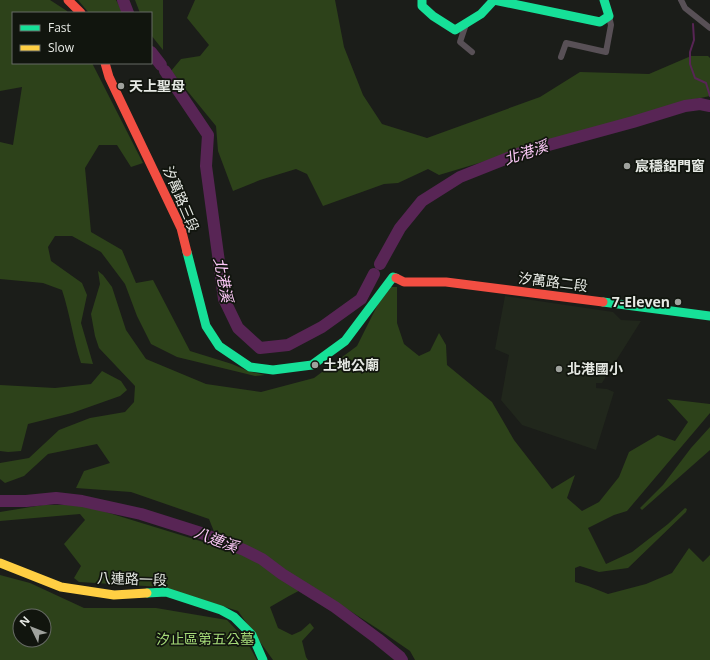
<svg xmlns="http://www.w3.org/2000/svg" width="710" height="660" viewBox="0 0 710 660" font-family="'Open Sans','Noto Sans TC',sans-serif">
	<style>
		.built { fill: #21271c }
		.green { fill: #2d421a; fill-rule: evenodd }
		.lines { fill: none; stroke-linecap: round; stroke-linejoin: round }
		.stream { stroke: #582555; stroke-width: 2 }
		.river { stroke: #582555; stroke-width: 12 }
		.street { stroke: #585056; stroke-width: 6 }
		.fast { stroke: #16e098; stroke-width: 9 }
		.slow { stroke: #ffcf43; stroke-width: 9 }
		.jam { stroke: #f24e42; stroke-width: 9 }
		.poi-dot { fill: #9fa29d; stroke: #11150e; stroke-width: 1.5 }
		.labels { text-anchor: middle; stroke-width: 3.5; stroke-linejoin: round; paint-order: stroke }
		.poi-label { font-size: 14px; font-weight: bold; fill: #e6e9e4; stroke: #11150e; text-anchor: start }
		.street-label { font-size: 14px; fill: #e6e9e4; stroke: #11150e }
		.park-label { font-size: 14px; fill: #a6db79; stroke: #11150e }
		.water-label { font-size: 15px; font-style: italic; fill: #fcc8f7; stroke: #11150e }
	</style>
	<rect width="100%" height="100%" fill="#1b1d19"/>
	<!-- built -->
	<path class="built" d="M 505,296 L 613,312 L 621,320 L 641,321 L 602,383 L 596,383 L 596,388 L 607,389 L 614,392 L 596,450 L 522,425 L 501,400 L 509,355 L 495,349 Z"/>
	<!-- green -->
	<g class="green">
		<path d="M 0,0 L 50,0 L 67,11 L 68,13 L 13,13 L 13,63 L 92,63 L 143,163 L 131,167 L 117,145 L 99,145 L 85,168 L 91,232 L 122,250 L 136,283 L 153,280 L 190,351 L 232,364 L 248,371 L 265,375 L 255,376 L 247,374 L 177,357 L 151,344 L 137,316 L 125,284 L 101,252 L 72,236 L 55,236 L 48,247 L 51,261 L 82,283 L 87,295 L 81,323 L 93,364 L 81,363 C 73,339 70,314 62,290 L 43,283 L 0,279 L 0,142 L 13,145 L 22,87 L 0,91 Z"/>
		<path d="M 78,0 L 116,0 L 123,13 L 89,13 Z"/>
		<path d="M 135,0 L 163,0 L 163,50 L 151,35 L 151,13 L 140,13 Z"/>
		<path d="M 195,0 L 335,0 L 344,47 L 363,95 L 382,124 L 427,138 L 540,97 L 580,72 L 649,74 L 691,56 L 708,56 L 710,58 L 710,96 L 691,100 L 439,175 L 428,169 L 398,183 L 384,184 L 323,206 L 307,174 L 296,169 L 260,180 L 233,191 L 218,151 L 216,126 L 171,71 L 181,59 L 200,56 L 209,45 L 187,18 Z"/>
		<path d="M 98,271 L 103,275 L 112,287 L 126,330 L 146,359 L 206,384 L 261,392 L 314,378 L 357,346 L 381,298 L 389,287 L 397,287 L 397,323 L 404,344 L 419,356 L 430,351 L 439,333 L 446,345 L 447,365 L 492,402 L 514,440 L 552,489 L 575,475 L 567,498 L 582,511 L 599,502 L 619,477 L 629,452 L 658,435 L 675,441 L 688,422 L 667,399 L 710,404 L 710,413 L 627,511 L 614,515 L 588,528 L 606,564 L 632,552 L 668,524 L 685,508 L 687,509 L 686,512 L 628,568 L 599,572 L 580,566 L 575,568 L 575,582 L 588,586 L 608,594 L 646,584 L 672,573 L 689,548 L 703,562 L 710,555 L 710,660 L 415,660 L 410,651 L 378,629 L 310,585 L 289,596 L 270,607 L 278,628 L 292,635 L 301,631 L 310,623 L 314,628 L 302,641 L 306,657 L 308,660 L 273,660 L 238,611 L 162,587 L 79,582 L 74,578 L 81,566 L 64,544 L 85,520 L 80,514 L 0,521 L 0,512 L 43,505 L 83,505 L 210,544 L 215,534 L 209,519 L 131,492 L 76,488 L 84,471 L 110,463 L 97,444 L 48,454 L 24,476 L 5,483 L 0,479 L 0,463 L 29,458 L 59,430 L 90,418 L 125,412 L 134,402 L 135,386 L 99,348 L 95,336 L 91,314 L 100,284 Z"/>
		<path d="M 102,371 L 121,381 L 127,390 L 120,396 L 72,413 L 28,424 L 21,451 L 8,452 L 0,451 L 0,385 L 55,388 L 91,384 Z"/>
		<path d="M 710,427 L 710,450 L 642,510 L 640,508 L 663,485 L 691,448 Z"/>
		<path d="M 0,575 L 30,583 L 84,608 L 156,608 L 227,620 L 246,640 L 257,660 L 0,660 ZM 20,616 L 44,616 L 44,640 L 20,640 Z"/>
	</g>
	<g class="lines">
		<!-- stream -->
		<path class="stream" d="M 693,24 L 694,40 L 690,52 L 690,64 L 695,78 L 706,83 L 710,96"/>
		<!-- river -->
		<g class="river">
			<path d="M 123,0 L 128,13"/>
			<path d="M 151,52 L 161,65"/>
			<path d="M 165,71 L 208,135 L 206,166 L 224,299 L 238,328 L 260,348 L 288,345 L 322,327 L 361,299 L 374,274"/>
			<path d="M 380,264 L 400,228 L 422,201 L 460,177 L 523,152 L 633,122 L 685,106 L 700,104 L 710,106"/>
			<path d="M 0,501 L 26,501 L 56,498 L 82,501 L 141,514 L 201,533 L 244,550 L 262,559 L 282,574 L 335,607 L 378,639 L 400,657 L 402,660"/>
		</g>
		<!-- street -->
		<g class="street">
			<path d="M 681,0 L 685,8 L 710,28"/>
			<path d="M 466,24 L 460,42 L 472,52"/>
			<path d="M 561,57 L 566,43 L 606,52 L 611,25 L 609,16"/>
		</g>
		<!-- fast -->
		<g class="fast">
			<path d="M 422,0 L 422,6 L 433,16 L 455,30 L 481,14 L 494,0 L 600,22 L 609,16 L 604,0"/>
			<path d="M 187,252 L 206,326 L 219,346 L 250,367 L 273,370 L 312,365 L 345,341 L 393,277 L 396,278"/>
			<path d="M 603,302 L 710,316"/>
			<path d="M 147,593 L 166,592 L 221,610 L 234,617 L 252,635 L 263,660"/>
		</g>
		<!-- slow -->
		<path class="slow" d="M 0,563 L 61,587 L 114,595 L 147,593"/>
		<!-- jam -->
		<g class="jam">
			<path d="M 68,0 L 81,13"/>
			<path d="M 105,63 L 109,77 L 181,228 L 187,252"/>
			<path d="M 396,278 L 404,282 L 446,282 L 603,302"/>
		</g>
	</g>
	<!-- markers -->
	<g class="poi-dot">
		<circle cx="121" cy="86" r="4"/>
		<circle cx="627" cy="166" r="4"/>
		<circle cx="678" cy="302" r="4"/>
		<circle cx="315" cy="365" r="4"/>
		<circle cx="559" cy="369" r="4"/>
	</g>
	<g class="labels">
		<!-- poi labels -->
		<g class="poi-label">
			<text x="129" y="91">天上聖母</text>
			<text x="635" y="171">宸穩鋁門窗</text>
			<text x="670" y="307" text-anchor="end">7-Eleven</text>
			<text x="323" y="370">土地公廟</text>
			<text x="567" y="374">北港國小</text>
		</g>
		<!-- street labels -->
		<g class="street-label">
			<text transform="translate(181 199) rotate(67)" y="5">汐萬路三段</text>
			<text transform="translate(553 282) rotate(7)" y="5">汐萬路二段</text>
			<text transform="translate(132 579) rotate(2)" y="5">八連路一段</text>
		</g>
		<!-- park labels -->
		<g class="park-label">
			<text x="205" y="644">汐止區第五公墓</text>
		</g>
		<!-- water labels -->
		<g class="water-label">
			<text transform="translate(526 153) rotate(-19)" y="5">北港溪</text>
			<text transform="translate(223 280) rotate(79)" y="5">北港溪</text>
			<text transform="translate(216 540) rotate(21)" y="5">八連溪</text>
		</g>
	</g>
	<!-- legend -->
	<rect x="12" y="12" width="140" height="52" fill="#11150e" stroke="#666a64"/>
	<rect x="20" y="25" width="20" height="6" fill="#16e098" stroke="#666a64"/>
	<text x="48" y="32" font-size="12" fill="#e6e9e4">Fast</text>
	<rect x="20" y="45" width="20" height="6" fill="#ffcf43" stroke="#666a64"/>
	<text x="48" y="52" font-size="12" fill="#e6e9e4">Slow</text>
	<!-- north arrow -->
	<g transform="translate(32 628) rotate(313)"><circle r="19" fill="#11150e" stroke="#666a64"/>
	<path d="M0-3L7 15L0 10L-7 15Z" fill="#9fa29d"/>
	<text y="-6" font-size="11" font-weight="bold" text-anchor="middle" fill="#e6e9e4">N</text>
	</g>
</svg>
